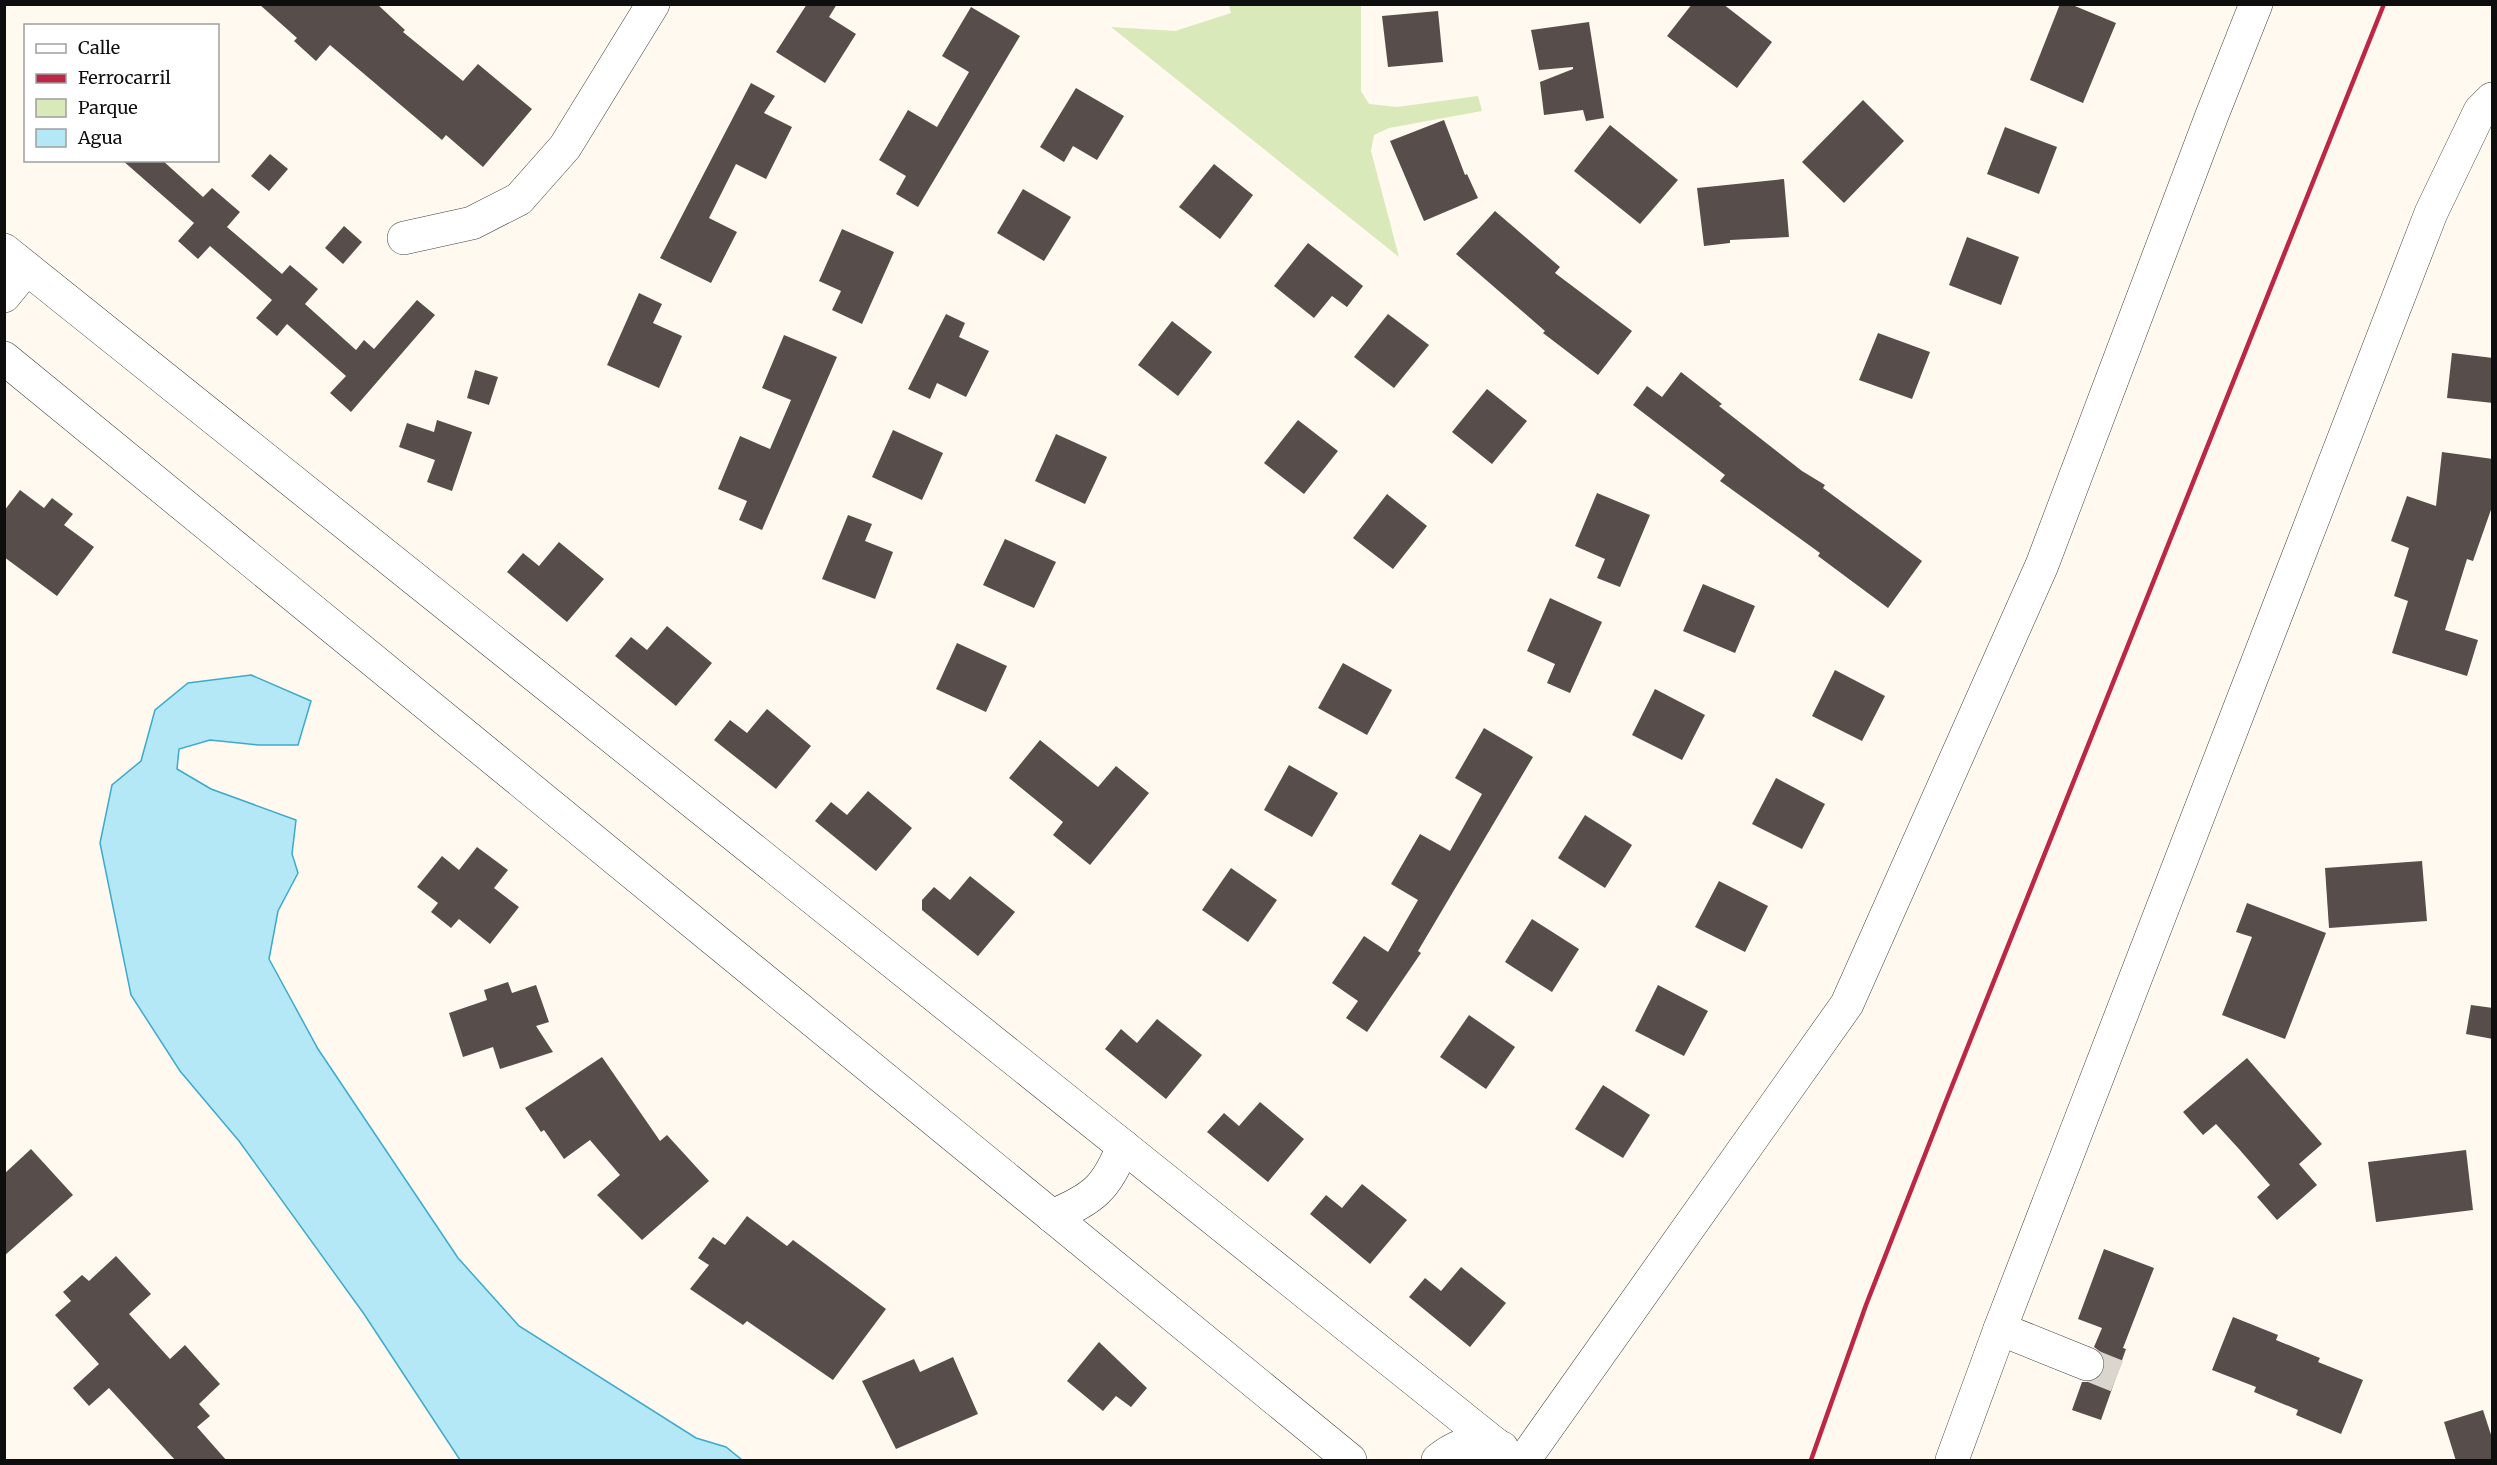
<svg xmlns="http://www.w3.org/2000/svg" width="2497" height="1465" viewBox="0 0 2497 1465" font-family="Merriweather,serif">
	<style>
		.green { fill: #dae9b9 }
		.water { fill: #b5e8f6; stroke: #3caacc; stroke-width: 1.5 }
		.building { fill: #574d4a }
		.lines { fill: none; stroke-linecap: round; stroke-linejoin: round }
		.street-tunnel { stroke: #dbd6cd; stroke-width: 33; stroke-dasharray: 33 16; stroke-linecap: butt }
		.street-casing { stroke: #414141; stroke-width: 34 }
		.street { stroke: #fff; stroke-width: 33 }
		.rail { stroke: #bd2746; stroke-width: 4.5 }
	</style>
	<rect width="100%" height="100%" fill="#fff9ef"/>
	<!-- green -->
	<path class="green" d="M 1229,5 L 1361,5 L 1361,91 L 1369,104 L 1397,107 L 1478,96 L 1482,111 L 1389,128 L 1374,135 L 1371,151 L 1399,257 L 1111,27 L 1175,31 L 1231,13 Z"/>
	<!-- water -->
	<path class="water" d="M 251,675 L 311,701 L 298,745 L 258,745 L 210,740 L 179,749 L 177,769 L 211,789 L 296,820 L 292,854 L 298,873 L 278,911 L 269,959 L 318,1049 L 458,1258 L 519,1326 L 696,1438 L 726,1447 L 742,1460 L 460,1460 L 364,1314 L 239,1141 L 180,1071 L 131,995 L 100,843 L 112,785 L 141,761 L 155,710 L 188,683 Z"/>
	<!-- building -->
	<g class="building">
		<path d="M 259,4 L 377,4 L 405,30 L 403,32 L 463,81 L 478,64 L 532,109 L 483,167 L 446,135 L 442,140 L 330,45 L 316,61 L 294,41 L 297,38 Z"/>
		<path d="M 807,4 L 837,4 L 829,17 L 856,34 L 825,83 L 776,52 Z"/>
		<path d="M 1692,4 L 1723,4 L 1772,42 L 1737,88 L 1667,36 Z"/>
		<path d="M 2060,4 L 2070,4 L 2116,23 L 2083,103 L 2030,80 Z"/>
		<path d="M 971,7 L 1020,36 L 918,207 L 896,194 L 906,176 L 879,160 L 908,110 L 937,127 L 969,72 L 942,56 Z"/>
		<path d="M 1438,11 L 1443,62 L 1388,67 L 1382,16 Z"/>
		<path d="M 1589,22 L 1604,118 L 1586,121 L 1583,110 L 1544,115 L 1540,82 L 1573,69 L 1573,67 L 1539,70 L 1531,30 Z"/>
		<path d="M 751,83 L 775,96 L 764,113 L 792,127 L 766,179 L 736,164 L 709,218 L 737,232 L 711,283 L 660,258 Z"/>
		<path d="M 1076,88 L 1124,116 L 1097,160 L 1073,146 L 1064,162 L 1040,147 Z"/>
		<path d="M 1863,100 L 1904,141 L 1844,203 L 1802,162 Z"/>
		<path d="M 1444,120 L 1465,175 L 1467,174 L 1478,198 L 1424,221 L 1390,141 Z"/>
		<path d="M 1610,125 L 1678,180 L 1640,224 L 1574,171 Z"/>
		<path d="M 2005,127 L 2057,147 L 2039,194 L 1987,174 Z"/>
		<path d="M 270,154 L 288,169 L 269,191 L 251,176 Z"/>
		<path d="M 122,160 L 162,160 L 203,197 L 212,188 L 240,212 L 227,227 L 282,274 L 290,265 L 318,289 L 305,304 L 356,350 L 364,340 L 374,349 L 417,300 L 435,315 L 351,412 L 330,393 L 346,376 L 287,324 L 277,336 L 256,318 L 272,300 L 210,246 L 198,259 L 178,241 L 194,223 Z"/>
		<path d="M 1214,164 L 1253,195 L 1220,239 L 1179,207 Z"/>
		<path d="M 1784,179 L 1789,237 L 1730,240 L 1730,243 L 1704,246 L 1697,188 Z"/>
		<path d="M 1023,189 L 1071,217 L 1044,261 L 997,233 Z"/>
		<path d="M 1495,211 L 1560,267 L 1555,273 L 1632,331 L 1598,375 L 1543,333 L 1545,331 L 1456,254 Z"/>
		<path d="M 344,226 L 362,242 L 343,264 L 325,248 Z"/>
		<path d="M 842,229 L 894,252 L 862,324 L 832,310 L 841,291 L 819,281 Z"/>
		<path d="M 1967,237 L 2019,257 L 2001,305 L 1949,285 Z"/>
		<path d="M 1308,243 L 1363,286 L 1347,307 L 1332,296 L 1314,318 L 1274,286 Z"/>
		<path d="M 639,293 L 662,304 L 653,323 L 682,336 L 659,388 L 607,365 Z"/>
		<path d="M 946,314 L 965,323 L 959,337 L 989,351 L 966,397 L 937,383 L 930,399 L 908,389 Z"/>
		<path d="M 1388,314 L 1429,345 L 1394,388 L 1354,357 Z"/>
		<path d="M 1172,321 L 1212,352 L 1178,396 L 1138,365 Z"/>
		<path d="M 1878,333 L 1930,352 L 1912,399 L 1859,380 Z"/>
		<path d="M 784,335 L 837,357 L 762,530 L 739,520 L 747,501 L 718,489 L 740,436 L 770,449 L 791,400 L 762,388 Z"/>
		<path d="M 2452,353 L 2493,358 L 2493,403 L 2447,398 Z"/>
		<path d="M 475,370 L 498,377 L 489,405 L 467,398 Z"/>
		<path d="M 1681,372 L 1722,404 L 1719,406 L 1802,471 L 1825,485 L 1823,488 L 1922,561 L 1888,608 L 1818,556 L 1820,553 L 1720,481 L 1725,475 L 1633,405 L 1647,386 L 1662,397 Z"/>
		<path d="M 1487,389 L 1527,421 L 1492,464 L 1452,432 Z"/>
		<path d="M 437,420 L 472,432 L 452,491 L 427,482 L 435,460 L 399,447 L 407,423 L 434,432 Z"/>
		<path d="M 1298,420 L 1338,451 L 1304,494 L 1264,463 Z"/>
		<path d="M 893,430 L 943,453 L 922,500 L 872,477 Z"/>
		<path d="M 1056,434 L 1107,457 L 1085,504 L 1035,481 Z"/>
		<path d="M 2442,452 L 2493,459 L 2493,504 L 2473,561 L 2467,559 L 2445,630 L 2478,640 L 2467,676 L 2392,653 L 2408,601 L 2394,596 L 2409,548 L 2391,541 L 2407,496 L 2436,506 Z"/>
		<path d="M 20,490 L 44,508 L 52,498 L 73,514 L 64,525 L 94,547 L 57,596 L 4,557 L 4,511 Z"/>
		<path d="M 1597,493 L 1650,515 L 1620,587 L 1597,578 L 1605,559 L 1575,546 Z"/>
		<path d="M 1387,494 L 1427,526 L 1393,569 L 1353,538 Z"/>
		<path d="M 848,515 L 872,524 L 865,541 L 893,552 L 875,599 L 822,579 Z"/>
		<path d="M 1005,539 L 1056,562 L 1034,608 L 983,585 Z"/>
		<path d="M 559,542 L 604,579 L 567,622 L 507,572 L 523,553 L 539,566 Z"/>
		<path d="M 1703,584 L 1755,606 L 1735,653 L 1683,631 Z"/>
		<path d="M 1550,598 L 1602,622 L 1570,693 L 1547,683 L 1555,664 L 1527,651 Z"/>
		<path d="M 667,626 L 712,663 L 676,706 L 615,656 L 631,637 L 647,650 Z"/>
		<path d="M 957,643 L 1007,666 L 986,712 L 936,689 Z"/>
		<path d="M 1343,663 L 1392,690 L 1367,735 L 1318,708 Z"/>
		<path d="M 1835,670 L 1885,696 L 1862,741 L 1812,716 Z"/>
		<path d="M 1655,689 L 1705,715 L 1682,760 L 1632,735 Z"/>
		<path d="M 767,709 L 811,746 L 776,789 L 714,740 L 730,720 L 747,733 Z"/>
		<path d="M 1484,728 L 1533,757 L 1418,951 L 1421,953 L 1367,1032 L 1346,1018 L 1358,1001 L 1332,983 L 1364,936 L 1388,952 L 1418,900 L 1391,884 L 1420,834 L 1450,851 L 1482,794 L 1455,778 Z"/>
		<path d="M 1040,740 L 1098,787 L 1116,766 L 1149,793 L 1090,865 L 1053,835 L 1063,822 L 1009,778 Z"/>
		<path d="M 1289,765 L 1338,793 L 1312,837 L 1264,810 Z"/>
		<path d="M 1776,778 L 1825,804 L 1802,849 L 1752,824 Z"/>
		<path d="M 868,791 L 912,828 L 876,871 L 815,821 L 831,802 L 847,815 Z"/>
		<path d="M 1585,815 L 1632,845 L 1605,888 L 1558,858 Z"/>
		<path d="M 477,847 L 508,870 L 494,888 L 519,907 L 490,944 L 459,919 L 451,928 L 431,912 L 438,903 L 417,887 L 442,856 L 459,870 Z"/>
		<path d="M 2422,861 L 2427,921 L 2329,928 L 2325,868 Z"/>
		<path d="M 1231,868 L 1277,900 L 1248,942 L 1202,910 Z"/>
		<path d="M 970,876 L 1015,912 L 978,956 L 922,910 L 922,900 L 934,887 L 950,900 Z"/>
		<path d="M 1719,881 L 1768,906 L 1745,952 L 1695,927 Z"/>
		<path d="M 2247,903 L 2326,933 L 2285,1039 L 2222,1015 L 2252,937 L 2236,932 Z"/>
		<path d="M 1532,919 L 1579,949 L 1552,992 L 1505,962 Z"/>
		<path d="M 508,982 L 512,993 L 536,985 L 549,1022 L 536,1026 L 553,1052 L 500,1069 L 493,1047 L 463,1057 L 449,1013 L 487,1000 L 484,990 Z"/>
		<path d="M 1658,985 L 1708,1011 L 1684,1056 L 1635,1031 Z"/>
		<path d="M 2471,1005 L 2493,1008 L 2493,1039 L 2466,1034 Z"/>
		<path d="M 1469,1015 L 1515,1047 L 1486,1089 L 1440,1057 Z"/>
		<path d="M 1157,1019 L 1202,1055 L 1166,1099 L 1105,1049 L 1121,1029 L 1137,1043 Z"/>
		<path d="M 602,1057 L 660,1141 L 667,1135 L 709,1181 L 642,1240 L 597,1195 L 620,1175 L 590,1140 L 564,1159 L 544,1130 L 541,1132 L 525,1108 Z"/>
		<path d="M 2247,1058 L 2322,1144 L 2299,1164 L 2317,1185 L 2277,1220 L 2257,1197 L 2270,1185 L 2239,1149 L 2216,1124 L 2203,1135 L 2183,1112 Z"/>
		<path d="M 1603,1085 L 1650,1115 L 1623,1158 L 1575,1129 Z"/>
		<path d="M 1260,1102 L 1304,1139 L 1268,1182 L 1207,1132 L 1224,1113 L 1239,1126 Z"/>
		<path d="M 31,1149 L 73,1195 L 4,1256 L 4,1174 Z"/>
		<path d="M 2466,1150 L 2473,1210 L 2376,1222 L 2368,1162 Z"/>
		<path d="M 1362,1184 L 1407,1220 L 1370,1264 L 1310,1214 L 1326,1195 L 1342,1208 Z"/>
		<path d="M 747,1216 L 787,1246 L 793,1240 L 886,1309 L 833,1380 L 747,1321 L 743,1325 L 690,1289 L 709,1265 L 698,1258 L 713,1237 L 725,1245 Z"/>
		<path d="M 2104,1249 L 2154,1268 L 2123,1348 L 2126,1349 L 2101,1420 L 2072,1410 L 2082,1382 L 2090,1382 L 2098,1379 L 2105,1370 L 2106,1362 L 2102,1353 L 2094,1347 L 2102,1328 L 2078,1319 Z"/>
		<path d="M 116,1256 L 151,1294 L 129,1314 L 170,1359 L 185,1345 L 220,1384 L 199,1404 L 210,1416 L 197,1427 L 227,1461 L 176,1461 L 109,1388 L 89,1406 L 73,1388 L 99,1364 L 55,1315 L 71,1301 L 63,1292 L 82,1275 L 89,1281 Z"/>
		<path d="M 1461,1267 L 1506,1303 L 1470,1347 L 1409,1297 L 1425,1278 L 1441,1291 Z"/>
		<path d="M 2233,1317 L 2278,1335 L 2276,1340 L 2320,1358 L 2318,1362 L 2363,1380 L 2341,1434 L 2296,1415 L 2298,1410 L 2254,1392 L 2256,1387 L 2212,1370 Z"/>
		<path d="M 1099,1342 L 1147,1388 L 1131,1407 L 1116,1396 L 1103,1411 L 1067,1381 Z"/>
		<path d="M 953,1357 L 978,1414 L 896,1449 L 862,1381 L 914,1359 L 920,1372 Z"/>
		<path d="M 2483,1410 L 2493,1441 L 2493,1461 L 2456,1461 L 2444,1422 Z"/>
	</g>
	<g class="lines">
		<!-- street-tunnel -->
		<path class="street-tunnel" d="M 2087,1364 L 2117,1376"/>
		<defs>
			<g id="street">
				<path d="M 404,238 L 472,223 L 519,199 L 565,147 L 653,4"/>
				<path d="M 4,250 L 1495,1444"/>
				<path d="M 4,296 L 26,269"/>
				<path d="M 4,358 L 1350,1460"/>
				<path d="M 1052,1216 C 1093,1199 1107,1188 1123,1146"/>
				<path d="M 2000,1329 L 2087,1364"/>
				<path d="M 1438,1460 C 1457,1445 1479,1436 1502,1448"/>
				<path d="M 1524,1460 L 1847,1004 L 2042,565 L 2212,115 L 2256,4"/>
				<path d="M 1952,1460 L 2000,1329 L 2431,213 L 2480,111 L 2492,99"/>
			</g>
		</defs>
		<!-- street casing -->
		<use href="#street" class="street-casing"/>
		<!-- street -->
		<use href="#street" class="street"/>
		<!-- rail -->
		<path class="rail" d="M 1811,1460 L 1866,1305 L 1946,1101 L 2384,4"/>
	</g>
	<!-- border -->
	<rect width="2497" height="1465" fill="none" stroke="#0e0e0e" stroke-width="12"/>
	<!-- legend -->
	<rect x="24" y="24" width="195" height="138" fill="#ffffff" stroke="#9f9f9f" stroke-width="1.5"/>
	<rect x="36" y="44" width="30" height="9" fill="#ffffff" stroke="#9f9f9f" stroke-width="1.5"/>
	<text x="78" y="54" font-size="18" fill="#0e0e0e">Calle</text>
	<rect x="36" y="74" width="30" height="9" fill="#bd2746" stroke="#9f9f9f" stroke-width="1.5"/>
	<text x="78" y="84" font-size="18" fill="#0e0e0e">Ferrocarril</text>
	<rect x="36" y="99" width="30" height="18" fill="#dae9b9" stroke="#9f9f9f" stroke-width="1.5"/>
	<text x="78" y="114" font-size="18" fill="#0e0e0e">Parque</text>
	<rect x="36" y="129" width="30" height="18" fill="#b5e8f6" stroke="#9f9f9f" stroke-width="1.5"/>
	<text x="78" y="144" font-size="18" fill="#0e0e0e">Agua</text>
</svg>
